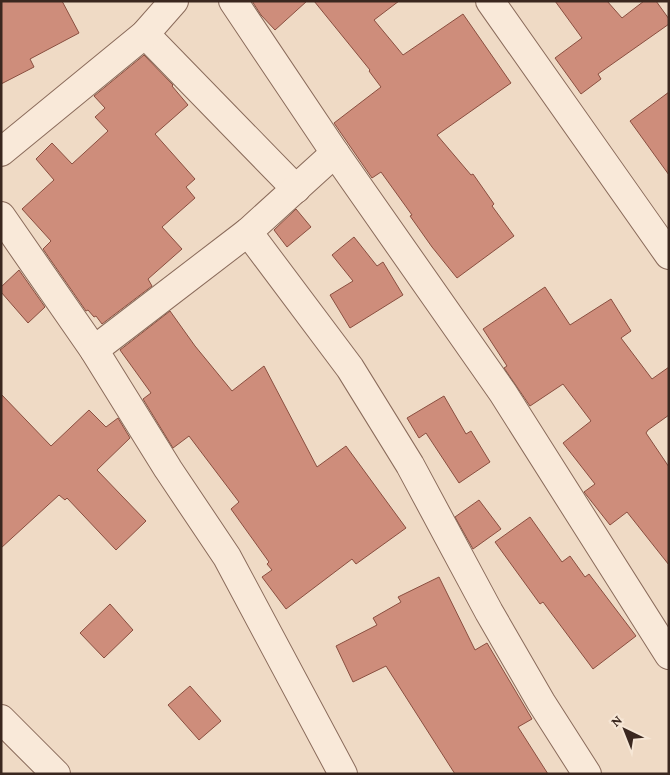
<svg xmlns="http://www.w3.org/2000/svg" width="670" height="775" viewBox="0 0 670 775" font-family="'Crimson Pro',serif">
	<style>
		.building { fill: #ce8d7b; stroke: #8a4f40 }
		.lines { fill: none; stroke-linecap: round; stroke-linejoin: round }
		.minor-casing { stroke: #8a6b5b; stroke-width: 30 }
		.minor { stroke: #f9e9d9; stroke-width: 28 }
	</style>
	<rect width="100%" height="100%" fill="#efdac5"/>
	<!-- building -->
	<g class="building">
		<path d="M 1,1 L 62,1 L 79,33 L 30,59 L 34,67 L 1,84 Z"/>
		<path d="M 252,1 L 307,1 L 275,30 L 261,15 Z"/>
		<path d="M 314,1 L 399,1 L 374,20 L 403,55 L 463,14 L 511,83 L 437,135 L 471,175 L 473,174 L 494,204 L 492,206 L 514,236 L 457,278 L 432,247 L 410,216 L 412,215 L 381,172 L 372,178 L 334,123 L 381,87 L 369,71 L 370,70 Z"/>
		<path d="M 555,1 L 607,1 L 622,18 L 644,1 L 656,1 L 669,19 L 669,24 L 598,74 L 601,79 L 581,94 L 555,58 L 582,38 Z"/>
		<path d="M 144,55 L 173,85 L 172,86 L 188,105 L 155,134 L 195,179 L 186,187 L 195,198 L 162,227 L 182,249 L 148,279 L 152,286 L 102,324 L 96,316 L 94,317 L 88,310 L 86,311 L 43,249 L 51,241 L 22,209 L 54,180 L 36,159 L 52,143 L 72,164 L 108,131 L 95,117 L 105,108 L 94,96 Z"/>
		<path d="M 669,92 L 669,175 L 630,121 Z"/>
		<path d="M 296,209 L 311,227 L 287,247 L 274,230 Z"/>
		<path d="M 354,237 L 377,266 L 383,262 L 403,295 L 350,328 L 330,295 L 353,281 L 332,255 Z"/>
		<path d="M 19,270 L 45,307 L 28,323 L 1,292 L 1,287 Z"/>
		<path d="M 545,287 L 570,325 L 611,299 L 631,331 L 621,338 L 652,379 L 669,367 L 669,415 L 648,430 L 646,433 L 669,467 L 669,565 L 627,512 L 610,525 L 584,492 L 595,484 L 563,443 L 591,421 L 563,384 L 530,406 L 504,368 L 507,366 L 483,329 Z"/>
		<path d="M 170,311 L 195,346 L 232,391 L 264,366 L 317,467 L 346,446 L 406,528 L 356,564 L 352,559 L 286,609 L 262,577 L 272,570 L 267,564 L 269,562 L 231,509 L 239,502 L 189,436 L 173,448 L 143,399 L 151,393 L 120,350 Z"/>
		<path d="M 1,394 L 51,446 L 89,410 L 106,427 L 118,418 L 130,438 L 97,470 L 146,521 L 116,550 L 67,498 L 65,500 L 59,495 L 1,548 Z"/>
		<path d="M 444,396 L 466,434 L 471,431 L 490,462 L 459,483 L 426,433 L 419,438 L 407,418 Z"/>
		<path d="M 479,500 L 501,529 L 473,549 L 455,517 Z"/>
		<path d="M 530,517 L 562,562 L 570,556 L 585,577 L 589,574 L 636,636 L 593,669 L 543,602 L 540,604 L 495,542 Z"/>
		<path d="M 439,577 L 475,650 L 487,643 L 532,719 L 518,727 L 548,774 L 455,774 L 386,666 L 353,682 L 336,646 L 377,625 L 373,618 L 401,602 L 398,597 Z"/>
		<path d="M 110,604 L 133,630 L 104,658 L 80,633 Z"/>
		<path d="M 190,686 L 221,721 L 199,740 L 168,705 Z"/>
	</g>
	<g class="lines">
		<defs>
			<g id="minor">
				<path d="M 233,1 L 335,153 L 503,393 L 669,655"/>
				<path d="M 490,1 L 669,255"/>
				<path d="M 145,34 L 296,189"/>
				<path d="M 1,152 L 145,34 L 174,1"/>
				<path d="M 1,216 L 94,350 L 168,469 L 227,557 L 343,774"/>
				<path d="M 248,232 L 350,368 L 410,465 L 489,612 L 541,702 L 587,774"/>
				<path d="M 94,350 L 248,232 L 335,153"/>
				<path d="M 1,719 L 56,774"/>
			</g>
		</defs>
		<!-- minor casing -->
		<use href="#minor" class="minor-casing"/>
		<!-- minor -->
		<use href="#minor" class="minor"/>
	</g>
	<!-- border -->
	<rect width="670" height="775" fill="none" stroke="#3a271f" stroke-width="5"/>
	<!-- north arrow -->
	<g transform="translate(625 730) rotate(317)" stroke="#f6e6d5" stroke-width="4" paint-order="stroke">
	<path d="M0-4L9 19L0 12L-9 19Z" fill="#3a271f"/>
	<text y="-8" font-size="14" font-weight="bold" text-anchor="middle" fill="#3a271f">N</text>
	</g>
</svg>
